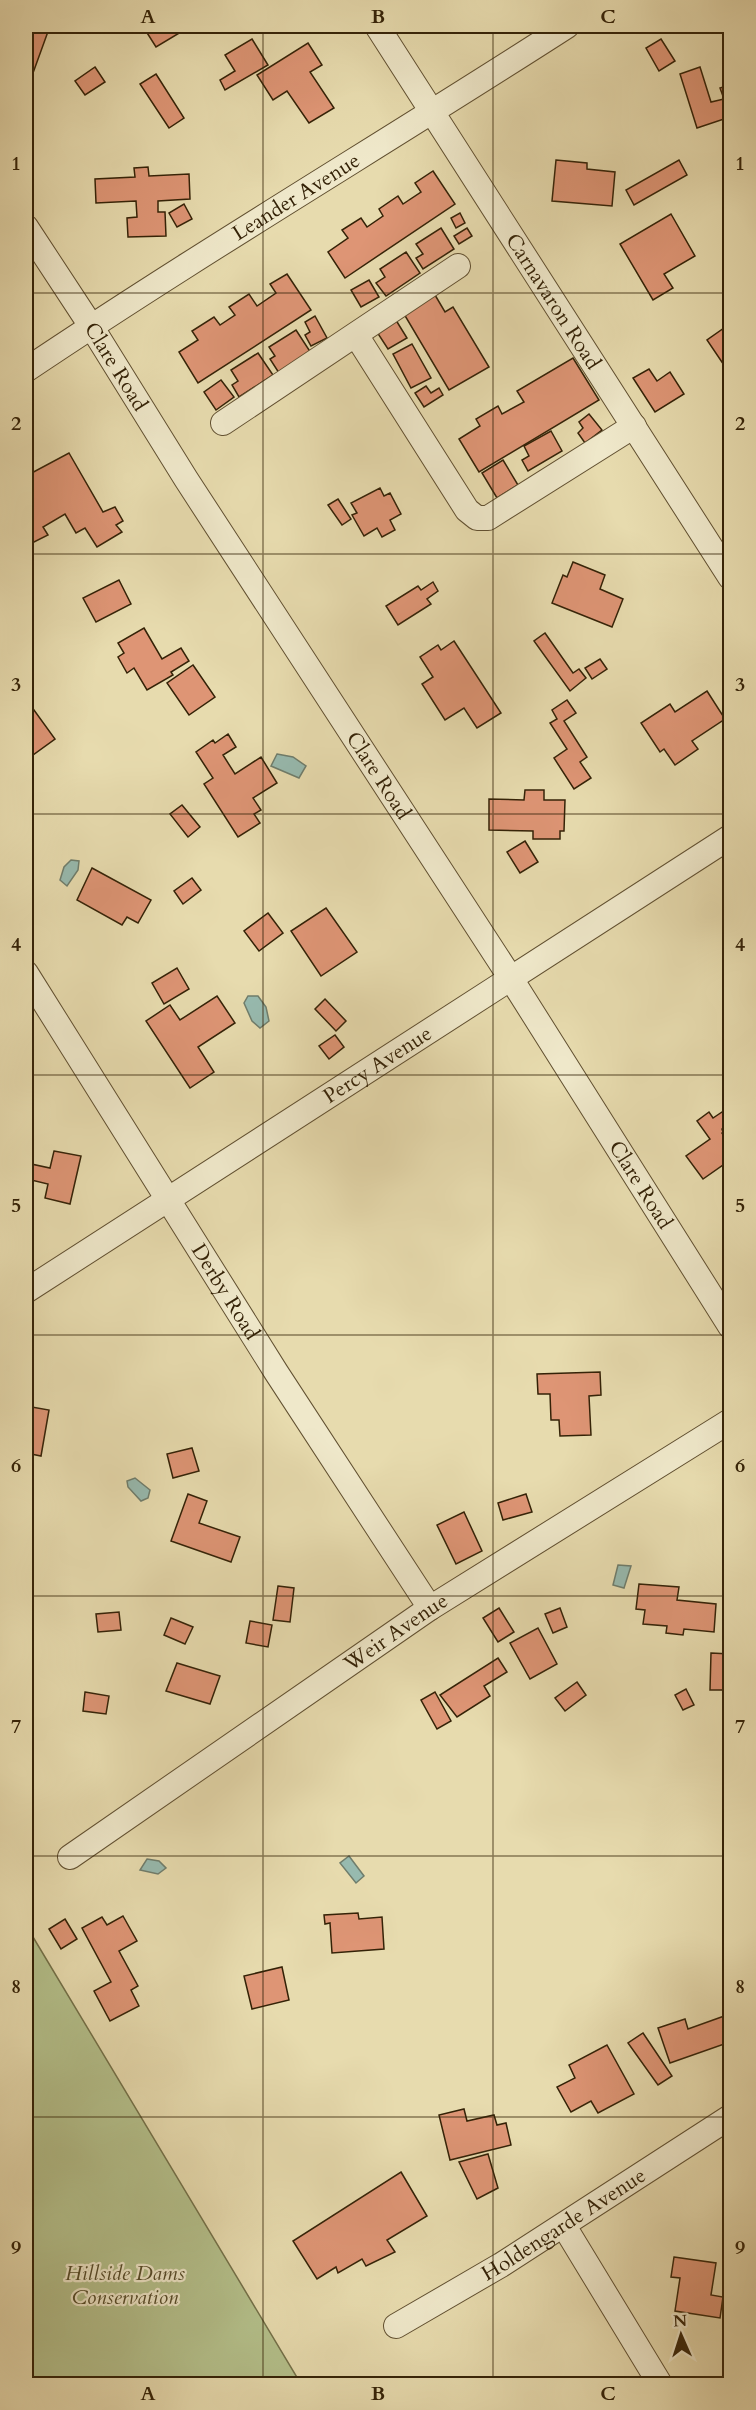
<svg xmlns="http://www.w3.org/2000/svg" width="756" height="2410" viewBox="0 0 756 2410" font-family="Cardo,serif">
	<style>
		.green { fill: #b4c08b; stroke: #747149; stroke-width: 1.5 }
		.water { fill: #97baaf; stroke: #6f7d6c; stroke-width: 1.5 }
		.building { fill: #de9575; stroke: #342207; stroke-width: 1.5 }
		.lines { fill: none; stroke-linecap: round; stroke-linejoin: round }
		.minor-casing { stroke: #615031; stroke-width: 26 }
		.minor { stroke: #efe8ca; stroke-width: 24 }
		.grid { fill: none; stroke: #342207; stroke-width: 1.5; stroke-opacity: 0.55 }
		.labels { text-anchor: middle; stroke-width: 4.5; stroke-linejoin: round; paint-order: stroke }
		.street-label { font-size: 21px; fill: #342207; stroke: #efe8ca }
		.park-label { font-size: 21px; font-style: italic; fill: #544a28; stroke: #efe8ca }
		.neatline { fill: none; stroke: #342207; stroke-width: 2 }
		.grid-label { font-size: 20px; text-anchor: middle; font-weight: bold; fill: #342207 }
	</style>
	<rect width="100%" height="100%" fill="#e7dbae"/>
	<filter id="stains"><feTurbulence type="fractalNoise" baseFrequency=".00333" numOctaves="4"/><feColorMatrix values="0 0 0 0 .2 0 0 0 0 .09 0 0 0 0 .02 0 0 0 .5 -.17"/></filter>
	<radialGradient id="worn" r=".72"><stop offset=".6" stop-color="#630" stop-opacity="0"/><stop offset="1" stop-color="#630" stop-opacity=".3"/></radialGradient>
	<!-- green -->
	<path class="green" d="M 30,1932 L 301,2384 L 26,2384 L 26,1934 Z"/>
	<!-- water -->
	<g class="water">
		<path d="M 277,754 L 293,757 L 306,766 L 299,778 L 271,766 Z"/>
		<path d="M 71,860 L 79,861 L 78,870 L 67,886 L 60,880 L 64,867 Z"/>
		<path d="M 248,996 L 258,996 L 266,1007 L 269,1021 L 260,1028 L 252,1021 L 244,1003 Z"/>
		<path d="M 135,1478 L 150,1490 L 148,1498 L 141,1501 L 128,1487 L 127,1481 Z"/>
		<path d="M 618,1565 L 631,1566 L 624,1588 L 613,1585 Z"/>
		<path d="M 349,1856 L 364,1876 L 356,1883 L 340,1863 Z"/>
		<path d="M 147,1859 L 159,1861 L 166,1868 L 158,1874 L 140,1870 Z"/>
	</g>
	<!-- building -->
	<g class="building">
		<path d="M 26,26 L 50,26 L 33,73 L 26,70 Z"/>
		<path d="M 149,26 L 191,26 L 156,47 L 144,28 Z"/>
		<path d="M 252,39 L 268,65 L 225,90 L 220,80 L 235,71 L 225,55 Z"/>
		<path d="M 661,39 L 675,61 L 659,71 L 646,48 Z"/>
		<path d="M 308,43 L 322,65 L 310,72 L 334,108 L 309,123 L 287,91 L 273,100 L 257,75 Z"/>
		<path d="M 95,67 L 105,82 L 85,95 L 75,81 Z"/>
		<path d="M 700,67 L 711,102 L 724,99 L 720,88 L 730,85 L 730,117 L 697,128 L 680,74 Z"/>
		<path d="M 156,74 L 184,118 L 169,128 L 140,84 Z"/>
		<path d="M 556,160 L 587,163 L 587,169 L 615,172 L 612,206 L 552,201 Z"/>
		<path d="M 679,160 L 687,175 L 634,205 L 626,190 Z"/>
		<path d="M 148,167 L 149,176 L 189,174 L 190,199 L 158,201 L 158,212 L 165,212 L 166,236 L 128,237 L 127,218 L 137,217 L 136,201 L 96,203 L 95,179 L 135,177 L 134,168 Z"/>
		<path d="M 433,171 L 455,204 L 345,278 L 328,252 L 348,238 L 342,230 L 361,218 L 367,227 L 383,216 L 379,209 L 398,196 L 403,204 L 421,192 L 415,183 Z"/>
		<path d="M 184,204 L 192,219 L 177,227 L 169,213 Z"/>
		<path d="M 460,213 L 465,223 L 456,228 L 451,218 Z"/>
		<path d="M 671,214 L 695,256 L 664,274 L 673,288 L 653,300 L 620,244 Z"/>
		<path d="M 441,228 L 454,249 L 423,269 L 416,258 L 423,254 L 416,244 Z"/>
		<path d="M 467,228 L 472,236 L 459,244 L 454,236 Z"/>
		<path d="M 406,252 L 420,273 L 386,296 L 376,283 L 385,277 L 380,269 Z"/>
		<path d="M 287,274 L 311,310 L 198,383 L 179,352 L 198,340 L 192,331 L 214,317 L 220,325 L 235,315 L 229,307 L 249,294 L 257,306 L 276,293 L 270,284 Z"/>
		<path d="M 369,280 L 379,297 L 361,307 L 351,290 Z"/>
		<path d="M 435,295 L 445,312 L 453,307 L 489,367 L 449,390 L 404,314 Z"/>
		<path d="M 315,316 L 327,338 L 311,346 L 305,335 L 310,332 L 305,322 Z"/>
		<path d="M 394,317 L 407,338 L 388,349 L 375,329 Z"/>
		<path d="M 724,328 L 730,336 L 730,374 L 707,340 Z"/>
		<path d="M 296,330 L 311,353 L 279,373 L 270,359 L 275,356 L 269,347 Z"/>
		<path d="M 412,344 L 431,378 L 411,388 L 393,354 Z"/>
		<path d="M 258,353 L 273,375 L 239,397 L 232,385 L 238,381 L 231,370 Z"/>
		<path d="M 573,358 L 599,400 L 479,472 L 459,439 L 480,426 L 476,419 L 498,406 L 502,414 L 524,402 L 517,391 Z"/>
		<path d="M 649,369 L 657,381 L 670,372 L 684,394 L 655,412 L 633,378 Z"/>
		<path d="M 221,380 L 234,397 L 216,410 L 204,392 Z"/>
		<path d="M 426,386 L 431,393 L 439,388 L 443,395 L 424,407 L 415,393 Z"/>
		<path d="M 589,414 L 602,430 L 585,443 L 578,433 L 583,428 L 579,422 Z"/>
		<path d="M 551,431 L 562,451 L 528,471 L 522,460 L 529,456 L 524,446 Z"/>
		<path d="M 69,453 L 103,512 L 115,507 L 123,521 L 116,525 L 122,532 L 97,547 L 85,528 L 76,533 L 65,514 L 43,527 L 48,535 L 26,546 L 26,476 Z"/>
		<path d="M 503,460 L 518,485 L 497,498 L 482,473 Z"/>
		<path d="M 380,488 L 384,496 L 390,493 L 401,514 L 390,520 L 395,530 L 382,537 L 377,528 L 364,536 L 352,515 L 357,513 L 351,503 Z"/>
		<path d="M 338,499 L 351,519 L 342,525 L 328,505 Z"/>
		<path d="M 573,562 L 605,575 L 600,589 L 623,599 L 612,627 L 552,603 L 563,575 L 567,577 Z"/>
		<path d="M 119,580 L 131,604 L 96,622 L 83,598 Z"/>
		<path d="M 433,582 L 438,591 L 427,599 L 431,604 L 398,625 L 386,606 L 418,586 L 421,590 Z"/>
		<path d="M 144,628 L 162,659 L 181,648 L 189,661 L 171,672 L 173,675 L 147,690 L 134,668 L 127,673 L 118,657 L 124,653 L 118,643 Z"/>
		<path d="M 545,633 L 573,673 L 579,669 L 586,678 L 570,691 L 534,641 Z"/>
		<path d="M 454,641 L 501,713 L 477,728 L 464,708 L 445,720 L 422,684 L 433,677 L 420,657 L 438,645 L 441,650 Z"/>
		<path d="M 600,659 L 607,669 L 592,679 L 585,668 Z"/>
		<path d="M 193,665 L 215,697 L 189,715 L 167,683 Z"/>
		<path d="M 707,691 L 725,719 L 692,741 L 698,749 L 675,765 L 664,749 L 660,752 L 641,723 L 670,704 L 675,712 Z"/>
		<path d="M 26,699 L 55,739 L 26,760 Z"/>
		<path d="M 567,700 L 576,713 L 564,721 L 587,757 L 580,762 L 591,778 L 574,789 L 554,758 L 567,749 L 550,723 L 557,719 L 552,710 Z"/>
		<path d="M 228,734 L 236,747 L 223,755 L 235,774 L 261,757 L 277,783 L 253,798 L 261,810 L 254,814 L 260,823 L 238,837 L 204,784 L 213,778 L 196,752 L 213,740 L 215,743 Z"/>
		<path d="M 525,790 L 544,790 L 544,800 L 565,800 L 564,831 L 560,831 L 560,839 L 533,839 L 533,831 L 489,830 L 489,799 L 524,800 Z"/>
		<path d="M 182,805 L 200,827 L 188,837 L 170,814 Z"/>
		<path d="M 525,841 L 538,862 L 520,873 L 507,852 Z"/>
		<path d="M 92,868 L 151,900 L 138,923 L 127,917 L 122,925 L 77,900 Z"/>
		<path d="M 192,878 L 201,890 L 183,904 L 174,891 Z"/>
		<path d="M 326,908 L 357,952 L 321,976 L 291,931 Z"/>
		<path d="M 268,913 L 283,933 L 259,951 L 244,931 Z"/>
		<path d="M 177,968 L 189,989 L 164,1004 L 152,983 Z"/>
		<path d="M 217,996 L 235,1023 L 198,1047 L 214,1072 L 190,1088 L 146,1021 L 170,1005 L 180,1020 Z"/>
		<path d="M 325,999 L 346,1021 L 336,1031 L 315,1009 Z"/>
		<path d="M 335,1035 L 344,1047 L 329,1059 L 319,1046 Z"/>
		<path d="M 728,1108 L 730,1111 L 730,1123 L 722,1129 L 723,1132 L 722,1133 L 730,1145 L 730,1160 L 703,1179 L 686,1156 L 710,1139 L 697,1121 L 709,1112 L 713,1118 Z"/>
		<path d="M 54,1151 L 81,1156 L 70,1204 L 45,1198 L 48,1184 L 27,1179 L 31,1164 L 50,1168 Z"/>
		<path d="M 600,1372 L 601,1395 L 589,1396 L 591,1435 L 560,1436 L 559,1420 L 551,1420 L 550,1394 L 538,1394 L 537,1374 Z"/>
		<path d="M 26,1406 L 49,1410 L 41,1456 L 26,1453 Z"/>
		<path d="M 192,1448 L 199,1471 L 173,1478 L 167,1454 Z"/>
		<path d="M 188,1494 L 207,1501 L 199,1523 L 240,1537 L 231,1562 L 171,1541 Z"/>
		<path d="M 526,1494 L 532,1512 L 503,1520 L 498,1503 Z"/>
		<path d="M 464,1512 L 482,1551 L 456,1564 L 437,1525 Z"/>
		<path d="M 639,1584 L 679,1587 L 677,1600 L 716,1604 L 714,1632 L 684,1629 L 683,1635 L 666,1633 L 667,1626 L 643,1624 L 645,1610 L 636,1609 Z"/>
		<path d="M 278,1586 L 294,1588 L 290,1622 L 273,1620 Z"/>
		<path d="M 499,1608 L 514,1632 L 498,1642 L 483,1618 Z"/>
		<path d="M 560,1608 L 567,1627 L 553,1633 L 545,1614 Z"/>
		<path d="M 119,1612 L 121,1630 L 98,1632 L 96,1614 Z"/>
		<path d="M 171,1618 L 193,1627 L 185,1644 L 164,1635 Z"/>
		<path d="M 250,1621 L 272,1625 L 268,1647 L 246,1643 Z"/>
		<path d="M 538,1628 L 557,1664 L 530,1679 L 510,1643 Z"/>
		<path d="M 711,1653 L 730,1654 L 730,1690 L 710,1690 Z"/>
		<path d="M 498,1658 L 507,1672 L 484,1686 L 490,1696 L 457,1717 L 440,1695 Z"/>
		<path d="M 177,1663 L 220,1676 L 210,1704 L 166,1691 Z"/>
		<path d="M 577,1682 L 586,1695 L 565,1711 L 555,1698 Z"/>
		<path d="M 686,1689 L 694,1705 L 683,1710 L 675,1695 Z"/>
		<path d="M 85,1692 L 109,1696 L 106,1714 L 83,1711 Z"/>
		<path d="M 435,1692 L 451,1721 L 437,1729 L 421,1700 Z"/>
		<path d="M 723,1743 L 730,1743 L 730,1760 L 725,1761 Z"/>
		<path d="M 358,1913 L 359,1919 L 382,1917 L 384,1949 L 332,1953 L 330,1923 L 325,1924 L 324,1915 Z"/>
		<path d="M 123,1916 L 137,1941 L 119,1951 L 138,1986 L 131,1990 L 139,2006 L 110,2021 L 94,1991 L 111,1982 L 82,1928 L 102,1917 L 107,1925 Z"/>
		<path d="M 65,1919 L 77,1939 L 61,1949 L 49,1929 Z"/>
		<path d="M 282,1967 L 289,2000 L 252,2009 L 244,1976 Z"/>
		<path d="M 727,2015 L 730,2025 L 730,2042 L 670,2063 L 658,2028 L 685,2019 L 688,2029 Z"/>
		<path d="M 643,2033 L 672,2076 L 658,2085 L 628,2043 Z"/>
		<path d="M 607,2045 L 634,2094 L 598,2113 L 591,2101 L 571,2112 L 557,2087 L 575,2078 L 569,2065 Z"/>
		<path d="M 464,2109 L 467,2121 L 494,2115 L 497,2125 L 506,2123 L 511,2145 L 450,2160 L 439,2115 Z"/>
		<path d="M 488,2154 L 498,2188 L 477,2199 L 459,2162 Z"/>
		<path d="M 401,2172 L 427,2216 L 387,2240 L 395,2252 L 366,2266 L 362,2259 L 338,2273 L 336,2267 L 317,2279 L 293,2241 Z"/>
		<path d="M 674,2257 L 716,2263 L 711,2295 L 723,2297 L 720,2318 L 675,2311 L 680,2278 L 671,2277 Z"/>
	</g>
	<g class="lines">
		<defs>
			<g id="minor">
				<path id="s1" d="M 377,26 L 730,577"/>
				<path id="s2" d="M 26,227 L 91,326 L 186,479 L 510,977 L 730,1326"/>
				<path d="M 356,335 L 467,510 L 477,518 L 488,518 L 634,426"/>
				<path id="s3" d="M 26,370 C 203,251 387,142 567,26"/>
				<path d="M 223,423 L 458,266"/>
				<path id="s4" d="M 26,973 L 276,1372 L 430,1608"/>
				<path id="s5" d="M 26,1291 L 730,837"/>
				<path id="s6" d="M 70,1857 L 430,1608 L 730,1421"/>
				<path d="M 564,2226 L 660,2384"/>
				<path id="s7" d="M 396,2326 L 501,2265 L 730,2117"/>
			</g>
		</defs>
		<!-- minor casing -->
		<use href="#minor" class="minor-casing"/>
		<!-- minor -->
		<use href="#minor" class="minor"/>
	</g>
	<!-- grid -->
	<path class="grid" d="M 263,26 L 263,2384M 493,26 L 493,2384M 26,293 L 730,293M 26,554 L 730,554M 26,814 L 730,814M 26,1075 L 730,1075M 26,1335 L 730,1335M 26,1596 L 730,1596M 26,1856 L 730,1856M 26,2117 L 730,2117"/>
	<g class="labels">
		<!-- street labels -->
		<g class="street-label">
			<text dy="7" stroke="none"><textPath href="#s3" startOffset="321">Leander Avenue</textPath></text>
			<text dy="7" stroke="none"><textPath href="#s1" startOffset="327">Carnavaron Road</textPath></text>
			<text dy="7" stroke="none"><textPath href="#s2" startOffset="166">Clare Road</textPath></text>
			<text dy="7" stroke="none"><textPath href="#s2" startOffset="652">Clare Road</textPath></text>
			<text dy="7" stroke="none"><textPath href="#s5" startOffset="418">Percy Avenue</textPath></text>
			<text dy="7" stroke="none"><textPath href="#s2" startOffset="1138">Clare Road</textPath></text>
			<text dy="7" stroke="none"><textPath href="#s4" startOffset="376">Derby Road</textPath></text>
			<text dy="7" stroke="none"><textPath href="#s6" startOffset="396">Weir Avenue</textPath></text>
			<text dy="7" stroke="none"><textPath href="#s7" startOffset="196">Holdengarde Avenue</textPath></text>
		</g>
		<!-- park labels -->
		<g class="park-label">
			<text x="125" y="2280">Hillside Dams<tspan x="125" dy="24">Conservation</tspan></text>
		</g>
	</g>
	<!-- margin -->
	<rect width="756" height="2410" fill="none" stroke="#e7dbae" stroke-width="66"/>
	<!-- north arrow -->
	<g transform="translate(681 2335) rotate(357)" stroke="#efe8ca" stroke-width="4.5" paint-order="stroke">
	<path d="M0-4.5L10 22L0 15L-10 22Z" fill="#342207"/>
	<text y="-9" font-size="16" font-weight="bold" text-anchor="middle" fill="#342207">N</text>
	</g>
	<rect x="33" y="33" width="690" height="2344" class="neatline"/>
	<g class="grid-label">
		<text x="148" y="23">A</text>
		<text x="378" y="23">B</text>
		<text x="608" y="23">C</text>
		<text x="16" y="170">1</text>
		<text x="740" y="170">1</text>
		<text x="16" y="430">2</text>
		<text x="740" y="430">2</text>
		<text x="16" y="691">3</text>
		<text x="740" y="691">3</text>
		<text x="16" y="951">4</text>
		<text x="740" y="951">4</text>
		<text x="16" y="1212">5</text>
		<text x="740" y="1212">5</text>
		<text x="16" y="1472">6</text>
		<text x="740" y="1472">6</text>
		<text x="16" y="1733">7</text>
		<text x="740" y="1733">7</text>
		<text x="16" y="1993">8</text>
		<text x="740" y="1993">8</text>
		<text x="16" y="2254">9</text>
		<text x="740" y="2254">9</text>
		<text x="148" y="2400">A</text>
		<text x="378" y="2400">B</text>
		<text x="608" y="2400">C</text>
	</g>
	<rect width="100%" height="100%" filter="url(#stains)"/>
	<rect width="100%" height="100%" fill="url(#worn)"/>
</svg>
